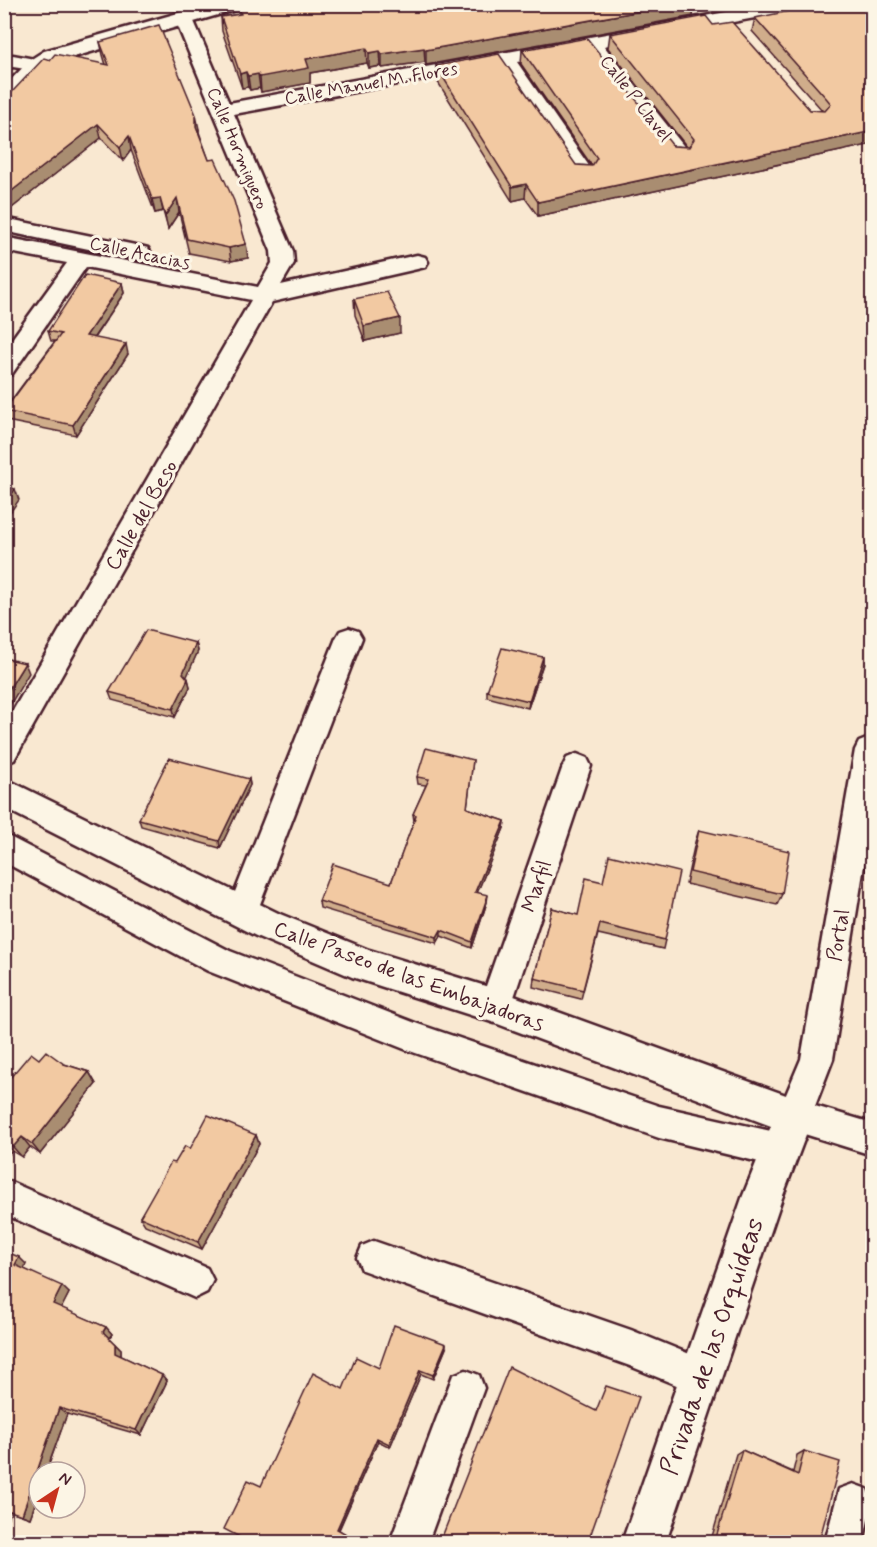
<svg xmlns="http://www.w3.org/2000/svg" width="877" height="1547" viewBox="0 0 877 1547" font-family="Mynerve,sans-serif">
	<style>
		.lines { fill: none; stroke-linecap: round; stroke-linejoin: round }
		.street-casing { stroke: #4a1f2b; stroke-width: 5 }
		.secondary-casing { stroke: #4a1f2b; stroke-width: 5 }
		.street { fill: #fcf5e5; fill-rule: evenodd }
		.secondary { fill: #fcf5e5; fill-rule: evenodd }
		.wall { fill: #d0ad8b; stroke: #4a1f2b; stroke-width: 1.5 }
		.shaded-wall { fill: #a98d71; stroke: #4a1f2b; stroke-width: 1.5 }
		.building { fill: #f2c9a2; stroke: #4a1f2b; stroke-width: 1.5 }
		.labels { text-anchor: middle; stroke-width: 6; stroke-linejoin: round; paint-order: stroke }
		.far-street-label { font-size: 18px; fill: #4a1f2b; stroke: #fcf5e5 }
		.street-label { font-size: 21px; fill: #4a1f2b; stroke: #fcf5e5 }
		.near-street-label { font-size: 26px; fill: #4a1f2b; stroke: #fcf5e5 }
	</style>
	<rect width="100%" height="100%" fill="#f9e8d1"/>
	<filter id="ink" filterUnits="userSpaceOnUse"><feTurbulence type="fractalNoise" baseFrequency=".0167" numOctaves="2"/><feDisplacementMap in="SourceGraphic" scale="12" xChannelSelector="R" yChannelSelector="G"/><feConvolveMatrix kernelMatrix="1 2 1 2 8 2 1 2 1" color-interpolation-filters="sRGB"/></filter>
	<g filter="url(#ink)">
		<g class="lines">
			<defs>
				<g id="street">
					<path d="M 770,4 L 812,4 L 803,9 L 604,46 L 690,154 L 687,158 L 673,158 L 587,49 L 517,62 L 594,173 L 591,177 L 577,177 L 500,65 L 234,114 L 293,251 L 294,263 L 281,285 L 417,255 L 425,257 L 428,262 L 425,267 L 417,269 L 272,302 L 14,760 L 4,764 L 4,726 L 251,300 L 86,267 L 12,374 L 4,376 L 4,350 L 67,263 L 4,251 L 4,237 L 258,287 L 272,263 L 271,251 L 175,19 L 177,15 L 184,13 L 193,19 L 229,103 Z"/>
					<path d="M 13,55 L 45,61 L 48,65 L 38,71 L 13,67 L 4,69 L 4,57 Z"/>
					<path d="M 4,218 L 140,246 L 148,248 L 151,253 L 148,258 L 140,260 L 4,231 Z"/>
					<path d="M 349,628 L 358,631 L 362,638 L 257,912 L 253,922 L 242,926 L 231,922 L 227,912 L 336,638 L 340,631 Z"/>
					<path d="M 869,738 L 872,740 L 872,816 L 833,1059 L 815,1106 L 872,1123 L 872,1155 L 782,1127 L 777,1116 L 801,1059 L 855,750 L 859,742 Z"/>
					<path d="M 577,754 L 587,758 L 591,766 L 511,1006 L 506,1016 L 495,1021 L 484,1016 L 479,1006 L 563,766 L 567,758 Z"/>
					<path d="M 4,834 L 230,951 L 418,1024 L 659,1106 L 780,1133 L 792,1138 L 797,1150 L 792,1162 L 780,1167 L 659,1138 L 407,1050 L 208,971 L 4,862 Z"/>
					<path d="M 4,1179 L 207,1268 L 213,1280 L 207,1292 L 195,1298 L 4,1214 Z"/>
					<path d="M 374,1241 L 631,1330 L 714,1364 L 719,1377 L 714,1390 L 701,1395 L 630,1366 L 362,1270 L 357,1258 L 362,1246 Z"/>
					<path d="M 466,1370 L 479,1375 L 484,1388 L 428,1542 L 390,1542 L 453,1375 Z"/>
					<path d="M 853,1484 L 867,1489 L 872,1503 L 863,1542 L 825,1542 L 839,1489 Z"/>
				</g>
				<g id="secondary">
					<path d="M 210,4 L 245,4 L 242,8 L 60,61 L 46,70 L 12,106 L 4,108 L 4,87 L 30,60 L 44,51 Z"/>
					<path d="M 4,778 L 280,914 L 369,950 L 495,989 L 808,1103 L 813,1116 L 782,1198 L 666,1542 L 622,1542 L 742,1198 L 771,1126 L 495,1023 L 352,977 L 256,936 L 4,808 Z"/>
				</g>
			</defs>
			<!-- street casing -->
			<use href="#street" class="street-casing"/>
			<!-- secondary casing -->
			<use href="#secondary" class="secondary-casing"/>
			<!-- street -->
			<use href="#street" class="street"/>
			<!-- secondary -->
			<use href="#secondary" class="secondary"/>
		</g>
		<!-- wall -->
		<g class="wall">
			<path d="M 243,4 L 694,4 L 693,16 L 426,65 L 425,62 L 382,68 L 381,66 L 369,68 L 367,63 L 310,73 L 310,83 L 261,92 L 260,88 L 250,90 L 248,87 L 242,88 L 222,31 L 221,17 L 239,14 L 239,8 L 244,7 Z"/>
			<path d="M 873,6 L 873,144 L 538,216 L 525,198 L 512,201 L 436,79 L 436,66 L 576,165 L 592,166 L 521,64 L 522,50 L 673,146 L 687,147 L 608,48 L 610,34 L 713,25 L 810,110 L 822,110 L 752,31 L 755,18 Z"/>
			<path d="M 100,42 L 199,129 L 199,132 L 209,160 L 246,244 L 248,258 L 231,261 L 189,253 L 179,212 L 168,229 L 163,211 L 155,213 L 131,150 L 123,161 L 101,138 L 8,211 L 4,210 L 4,101 L 50,60 L 106,65 L 103,55 Z"/>
			<path d="M 122,283 L 124,293 L 94,338 L 128,354 L 76,435 L 7,421 L 4,410 L 55,341 L 51,341 L 48,331 Z"/>
			<path d="M 354,299 L 400,333 L 365,341 L 355,315 Z"/>
			<path d="M 196,643 L 198,651 L 186,677 L 188,679 L 190,687 L 175,717 L 112,700 L 109,692 Z"/>
			<path d="M 543,657 L 543,664 L 528,708 L 487,697 L 487,691 Z"/>
			<path d="M 473,760 L 467,808 L 505,821 L 504,828 L 477,893 L 487,902 L 472,948 L 441,936 L 437,943 L 320,908 L 319,901 L 391,883 L 414,821 L 413,814 L 426,785 L 418,784 L 417,777 Z"/>
			<path d="M 249,779 L 250,785 L 220,848 L 141,826 L 139,819 Z"/>
			<path d="M 699,830 L 782,894 L 777,905 L 686,884 L 695,842 Z"/>
			<path d="M 552,908 L 665,940 L 663,949 L 598,934 L 581,999 L 533,987 L 534,978 Z"/>
			<path d="M 39,1059 L 64,1064 L 89,1072 L 96,1084 L 40,1154 L 30,1147 L 22,1157 L 12,1151 L 4,1160 L 4,1085 Z"/>
			<path d="M 256,1135 L 259,1144 L 202,1249 L 145,1225 L 140,1217 L 175,1163 L 190,1149 Z"/>
			<path d="M 4,1251 L 26,1264 L 24,1269 L 69,1293 L 61,1308 L 106,1327 L 112,1334 L 109,1338 L 121,1350 L 121,1356 L 162,1375 L 167,1381 L 141,1435 L 67,1414 L 30,1518 L 10,1511 L 7,1519 L 4,1519 Z"/>
			<path d="M 446,1348 L 433,1379 L 421,1374 L 390,1447 L 378,1441 L 339,1530 L 358,1542 L 249,1542 L 261,1486 L 343,1389 Z"/>
			<path d="M 742,1450 L 793,1472 L 797,1455 L 804,1451 L 819,1542 L 715,1542 L 711,1540 L 736,1454 Z"/>
		</g>
		<!-- shaded-wall -->
		<g class="shaded-wall">
			<path d="M 679,4 L 694,4 L 693,16 L 426,65 L 426,50 Z"/>
			<path d="M 366,48 L 367,63 L 310,73 L 310,83 L 261,92 L 260,77 L 306,59 Z"/>
			<path d="M 424,48 L 425,62 L 382,68 L 382,54 Z"/>
			<path d="M 380,51 L 381,66 L 369,68 L 369,53 Z"/>
			<path d="M 246,72 L 248,87 L 242,88 L 240,74 Z"/>
			<path d="M 258,74 L 260,88 L 250,90 L 248,76 Z"/>
			<path d="M 196,115 L 199,129 L 198,140 L 196,126 Z"/>
			<path d="M 98,124 L 101,138 L 8,211 L 4,197 Z"/>
			<path d="M 873,131 L 873,144 L 538,216 L 538,202 Z"/>
			<path d="M 129,136 L 131,150 L 123,161 L 120,147 Z"/>
			<path d="M 526,184 L 525,198 L 512,201 L 512,187 Z"/>
			<path d="M 160,198 L 163,211 L 155,213 L 152,199 Z"/>
			<path d="M 177,198 L 179,212 L 168,229 L 165,216 Z"/>
			<path d="M 246,244 L 248,258 L 231,261 L 229,248 Z"/>
			<path d="M 122,283 L 124,293 L 88,346 L 86,336 Z"/>
			<path d="M 6,293 L 10,306 L 4,314 L 4,295 Z"/>
			<path d="M 400,318 L 400,333 L 365,341 L 364,326 Z"/>
			<path d="M 126,344 L 128,354 L 76,435 L 73,425 Z"/>
			<path d="M 15,489 L 19,500 L 4,521 L 4,505 Z"/>
			<path d="M 196,643 L 198,651 L 185,681 L 183,673 Z"/>
			<path d="M 543,657 L 543,664 L 528,708 L 529,701 Z"/>
			<path d="M 25,663 L 29,673 L 4,715 L 4,697 Z"/>
			<path d="M 188,679 L 190,687 L 175,717 L 173,709 Z"/>
			<path d="M 249,779 L 250,785 L 220,848 L 219,841 Z"/>
			<path d="M 505,821 L 504,828 L 475,898 L 475,892 Z"/>
			<path d="M 488,895 L 487,902 L 472,948 L 472,942 Z"/>
			<path d="M 441,930 L 441,936 L 437,943 L 437,937 Z"/>
			<path d="M 4,1003 L 10,1013 L 4,1020 Z"/>
			<path d="M 89,1072 L 96,1084 L 40,1154 L 32,1144 Z"/>
			<path d="M 256,1135 L 259,1144 L 202,1249 L 198,1242 Z"/>
			<path d="M 22,1137 L 30,1147 L 22,1157 L 13,1147 Z"/>
			<path d="M 4,1141 L 12,1151 L 4,1160 Z"/>
			<path d="M 19,1257 L 26,1264 L 23,1272 L 15,1265 Z"/>
			<path d="M 62,1286 L 69,1293 L 60,1311 L 53,1304 Z"/>
			<path d="M 106,1327 L 112,1334 L 109,1338 L 103,1332 Z"/>
			<path d="M 115,1344 L 121,1350 L 121,1359 L 115,1353 Z"/>
			<path d="M 446,1344 L 446,1348 L 433,1379 L 433,1375 Z"/>
			<path d="M 420,1370 L 421,1374 L 390,1447 L 389,1444 Z"/>
			<path d="M 162,1375 L 167,1381 L 141,1435 L 136,1430 Z"/>
			<path d="M 59,1408 L 67,1414 L 46,1472 L 39,1472 L 39,1493 L 30,1518 L 22,1515 Z"/>
			<path d="M 377,1438 L 378,1441 L 338,1531 L 337,1529 Z"/>
			<path d="M 4,1509 L 10,1511 L 7,1519 L 4,1519 Z"/>
		</g>
		<!-- building -->
		<g class="building">
			<path d="M 245,4 L 679,4 L 426,50 L 424,48 L 382,54 L 380,51 L 369,53 L 366,48 L 306,59 L 309,68 L 260,77 L 258,74 L 248,76 L 246,72 L 240,74 L 221,17 L 241,14 L 239,8 L 246,7 Z"/>
			<path d="M 824,4 L 867,4 L 873,6 L 873,131 L 538,202 L 526,184 L 512,187 L 436,66 L 499,54 L 576,165 L 592,166 L 597,158 L 522,50 L 587,38 L 673,146 L 689,147 L 694,139 L 610,34 L 706,16 L 713,25 L 732,22 L 810,110 L 825,111 L 831,104 L 827,99 L 755,18 Z"/>
			<path d="M 159,25 L 196,115 L 196,126 L 209,160 L 215,159 L 234,201 L 246,244 L 229,248 L 187,239 L 177,198 L 165,216 L 160,198 L 152,199 L 129,136 L 120,147 L 98,124 L 4,197 L 4,101 L 13,91 L 44,58 L 50,60 L 55,54 L 109,65 L 100,42 Z"/>
			<path d="M 85,275 L 122,283 L 86,336 L 126,344 L 73,425 L 4,411 L 61,334 L 48,331 Z"/>
			<path d="M 387,292 L 400,318 L 364,326 L 354,299 Z"/>
			<path d="M 4,486 L 15,489 L 4,505 Z"/>
			<path d="M 146,630 L 196,643 L 183,673 L 188,679 L 173,709 L 109,692 Z"/>
			<path d="M 502,648 L 543,657 L 529,701 L 487,691 Z"/>
			<path d="M 4,658 L 25,663 L 4,697 Z"/>
			<path d="M 426,748 L 473,760 L 467,808 L 505,821 L 475,892 L 488,895 L 472,942 L 441,930 L 437,937 L 319,901 L 333,864 L 391,883 L 416,815 L 413,814 L 429,779 L 417,777 Z"/>
			<path d="M 169,758 L 249,779 L 219,841 L 139,819 Z"/>
			<path d="M 699,830 L 789,851 L 782,894 L 690,872 Z"/>
			<path d="M 609,855 L 679,872 L 665,940 L 600,924 L 583,990 L 534,978 L 552,908 L 578,915 L 586,878 L 603,882 Z"/>
			<path d="M 46,1051 L 64,1064 L 89,1072 L 32,1144 L 22,1137 L 13,1147 L 4,1141 L 4,1085 L 31,1053 L 39,1059 Z"/>
			<path d="M 208,1115 L 256,1135 L 198,1242 L 140,1217 L 171,1162 L 175,1163 L 185,1146 L 190,1149 Z"/>
			<path d="M 4,1251 L 19,1257 L 15,1265 L 62,1286 L 53,1304 L 106,1327 L 103,1332 L 115,1344 L 115,1353 L 162,1375 L 136,1430 L 59,1408 L 22,1515 L 4,1509 Z"/>
			<path d="M 394,1325 L 446,1344 L 433,1375 L 420,1370 L 389,1444 L 377,1438 L 337,1529 L 357,1540 L 356,1542 L 249,1542 L 224,1529 L 248,1480 L 261,1486 L 313,1373 L 343,1389 L 356,1357 L 379,1368 Z"/>
			<path d="M 509,1367 L 596,1411 L 606,1386 L 639,1397 L 588,1542 L 440,1542 Z"/>
			<path d="M 742,1450 L 798,1475 L 804,1451 L 840,1462 L 819,1542 L 723,1542 L 716,1538 Z"/>
		</g>
	</g>
	<g class="labels">
		<!-- far-street labels -->
		<g class="far-street-label">
			<text transform="translate(371 83) rotate(-10)" y="6">Calle Manuel M. Flores</text>
			<text transform="translate(636 98) rotate(52)" y="6">Calle P Clavel</text>
			<text transform="translate(238 148) rotate(67)" y="6">Calle Hormiguero</text>
			<text transform="translate(140 253) rotate(12)" y="6">Calle Acacias</text>
		</g>
		<!-- street labels -->
		<g class="street-label">
			<text transform="translate(141 515) rotate(-60)" y="7">Calle del Beso</text>
			<text transform="translate(536 886) rotate(-71)" y="7">Marfil</text>
			<text transform="translate(838 935) rotate(-80)" y="7">Portal</text>
			<text transform="translate(409 976) rotate(20)" y="7">Calle Paseo de las Embajadoras</text>
		</g>
		<!-- near-street labels -->
		<g class="near-street-label">
			<text transform="translate(711 1346) rotate(-71)" y="9">Privada de las Orquídeas</text>
		</g>
	</g>
	<!-- margin -->
	<rect width="877" height="1547" fill="none" stroke="#fcf5e5" stroke-width="24"/>
	<rect x="12" y="12" width="853" height="1523" fill="none" stroke="#4a1f2b" stroke-width="2" filter="url(#ink)"/>
	<!-- north arrow -->
	<g transform="translate(57 1490) rotate(36)"><circle r="28" fill="#fcf5e5" stroke="#b59f9b" stroke-width="1.5"/>
	<path d="M0-4.5L10 22L0 15L-10 22Z" fill="#c8321e"/>
	<text y="-9" font-size="16" font-weight="bold" text-anchor="middle" fill="#4a1f2b">N</text>
	</g>
</svg>
